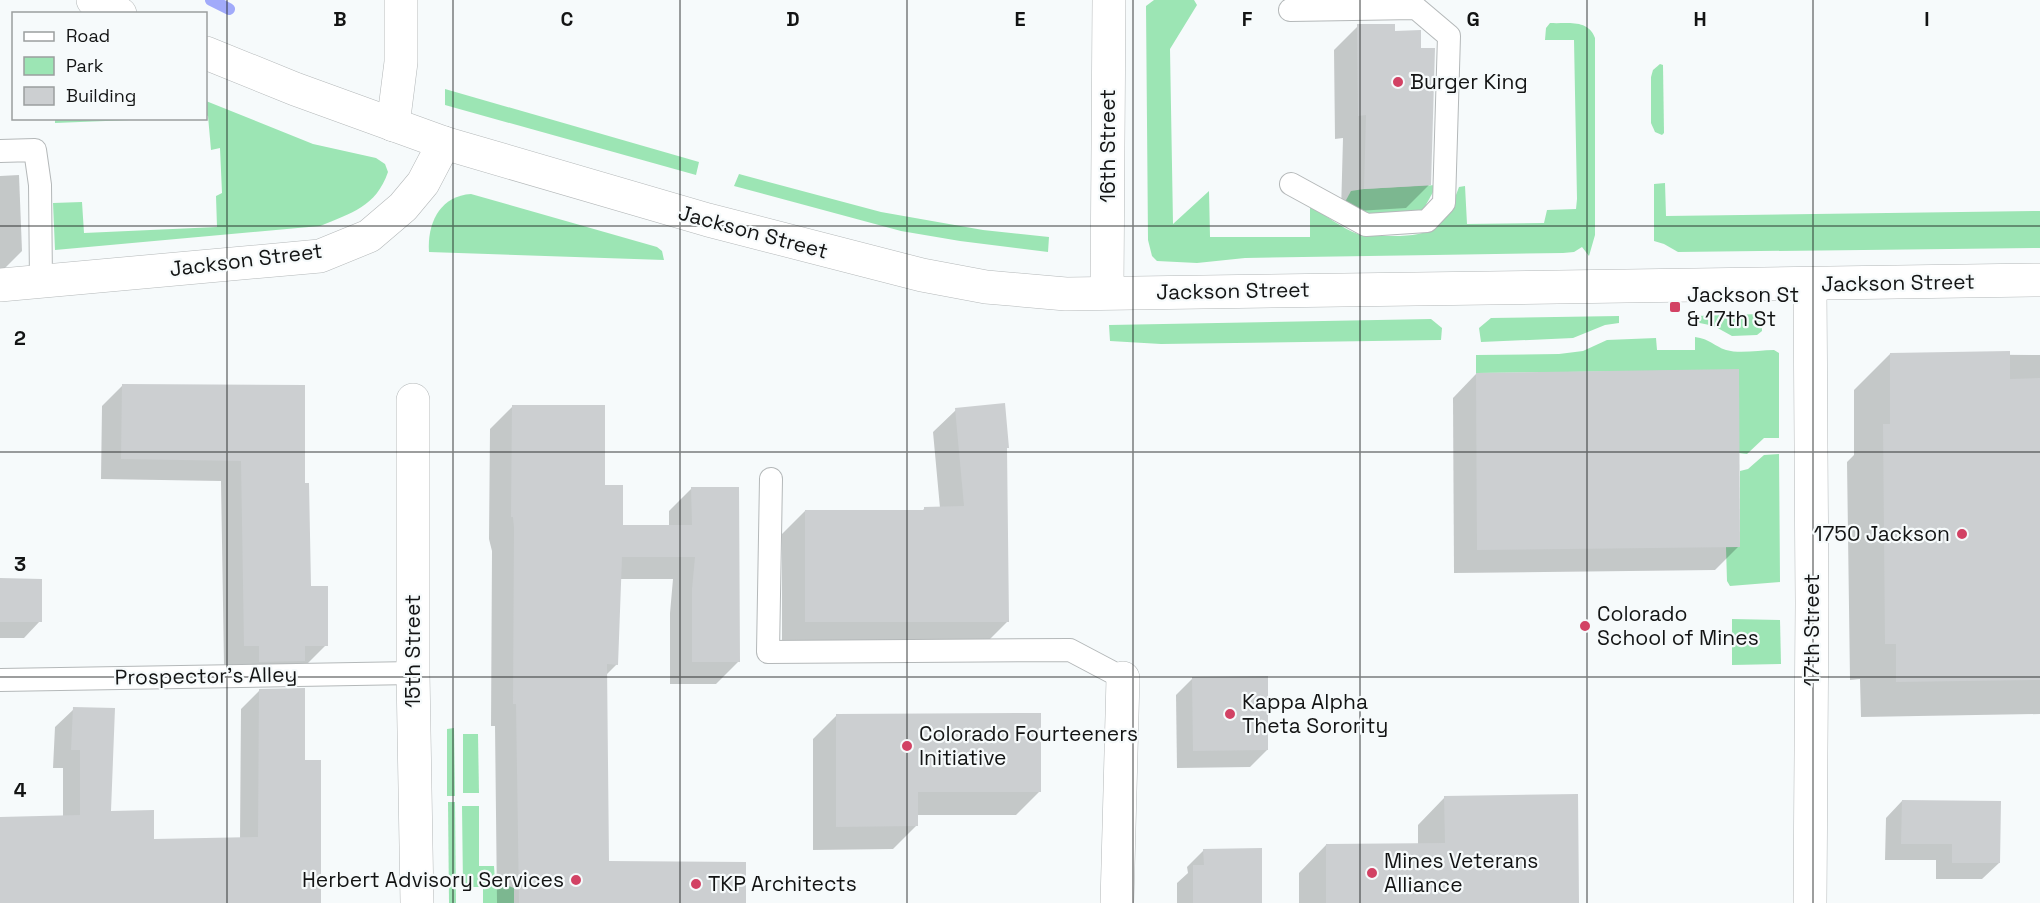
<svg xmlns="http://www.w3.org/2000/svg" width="2040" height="903" viewBox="0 0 2040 903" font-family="'Space Grotesk',sans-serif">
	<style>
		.green { fill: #9ce5b4 }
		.shadow { fill: #0003 }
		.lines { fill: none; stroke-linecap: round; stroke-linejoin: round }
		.stream { stroke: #a1aafa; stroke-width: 12 }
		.building { fill: #cccfd1 }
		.lane-casing { stroke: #b4b8b9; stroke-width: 24 }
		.street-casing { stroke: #b4b8b9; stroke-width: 34 }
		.secondary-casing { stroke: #b4b8b9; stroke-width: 34 }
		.lane { stroke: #fff; stroke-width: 22 }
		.street { stroke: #fff; stroke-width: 33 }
		.secondary { stroke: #fff; stroke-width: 33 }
		.grid { fill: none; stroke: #131414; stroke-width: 1.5; stroke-opacity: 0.55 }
		.poi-dot { fill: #d24264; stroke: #f6fafb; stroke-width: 2 }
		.labels { text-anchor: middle; stroke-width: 4.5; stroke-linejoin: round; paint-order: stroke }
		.poi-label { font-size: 21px; fill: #131414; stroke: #f6fafb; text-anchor: start }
		.street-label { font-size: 21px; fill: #131414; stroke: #f6fafb }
		.grid-label { font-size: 20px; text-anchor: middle; font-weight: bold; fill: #131414; stroke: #f6fafb; stroke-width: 4.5; stroke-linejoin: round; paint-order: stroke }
	</style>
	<rect width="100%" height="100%" fill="#f6fafb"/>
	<!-- green -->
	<g class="green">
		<path d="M 1154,0 L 1194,0 L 1197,5 L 1170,49 L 1173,224 L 1209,191 L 1210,237 L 1310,237 L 1310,206 C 1324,214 1343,229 1358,234 C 1366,237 1378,235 1386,236 C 1432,237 1444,229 1459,187 L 1465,186 L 1467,224 L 1544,223 L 1547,210 L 1576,209 L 1577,199 L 1574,40 L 1545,40 L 1546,28 L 1550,23 C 1568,24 1588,19 1595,38 L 1595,235 L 1589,256 L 1582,247 L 1574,252 L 1563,253 L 1245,258 L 1197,263 L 1157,261 L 1152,256 L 1148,240 L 1146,6 Z"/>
		<path d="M 1660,64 L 1663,65 L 1664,133 L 1662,135 L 1655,132 L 1651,123 L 1651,77 L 1653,70 Z"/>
		<path d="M 445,89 L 699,162 L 696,175 L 445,105 Z"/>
		<path d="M 206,101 L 313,144 L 376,158 L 385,164 L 388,172 C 376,207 351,213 320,226 L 55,250 L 53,203 L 82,202 L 84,233 L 217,227 L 216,196 L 222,193 L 220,148 L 211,150 L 208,116 L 206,115 Z"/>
		<path d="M 55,119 L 55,118 L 156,119 L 55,123 Z"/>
		<path d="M 739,174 L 881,212 L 983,230 L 1049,237 L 1048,252 L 960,241 L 901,231 L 734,186 Z"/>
		<path d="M 1665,183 L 1666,216 L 2040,211 L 2040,248 L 1678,252 L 1664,244 L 1654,241 L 1654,184 Z"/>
		<path d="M 1437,185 L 1423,210 L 1369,214 L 1345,202 L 1351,191 L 1364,189 Z"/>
		<path d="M 471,194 L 657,247 L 662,251 L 664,260 L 429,252 C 427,223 440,196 471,194 Z"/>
		<path d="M 1761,314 L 1762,331 L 1757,335 L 1732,336 L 1714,326 L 1695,322 L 1695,316 Z"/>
		<path d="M 1619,316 L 1619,323 L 1605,325 L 1573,338 L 1481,342 L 1479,328 L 1491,318 Z"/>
		<path d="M 1431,319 L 1442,328 L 1441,340 L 1161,344 L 1110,341 L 1109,325 Z"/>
		<path d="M 1695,337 C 1710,339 1714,346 1726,350 C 1740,354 1759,350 1774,350 L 1779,353 L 1779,438 L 1764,438 L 1747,454 L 1739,453 L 1738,370 L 1476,373 L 1476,355 L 1559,354 L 1583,351 L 1607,340 L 1656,338 L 1657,350 L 1695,350 Z"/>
		<path d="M 1779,454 L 1780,582 L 1730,586 L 1727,581 L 1726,547 L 1740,546 L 1740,471 L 1748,469 L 1764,455 Z"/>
		<path d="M 1732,619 L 1780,620 L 1781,664 L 1732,665 Z"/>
		<path d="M 454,728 L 455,796 L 447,796 L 447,729 Z"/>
		<path d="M 463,734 L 478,734 L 479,793 L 463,793 Z"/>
		<path d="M 448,802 L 455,802 L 456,903 L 449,903 Z"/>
		<path d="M 462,806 L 479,806 L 479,866 L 494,866 L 495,881 L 514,888 L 514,903 L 483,903 L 483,887 L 463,887 Z"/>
	</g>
	<!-- shadow -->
	<g class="shadow">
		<path d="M 1358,26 L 1430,184 L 1406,208 L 1341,212 L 1343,138 L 1335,139 L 1334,50 Z"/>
		<path d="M 19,175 L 22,251 L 2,271 L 0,271 L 0,176 Z"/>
		<path d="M 1890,354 L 2040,355 L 2040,714 L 1861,717 L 1860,679 L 1850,680 L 1847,462 L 1854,455 L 1854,390 Z"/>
		<path d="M 1476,374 L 1739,546 L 1715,570 L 1454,573 L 1453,398 Z"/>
		<path d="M 123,385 L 303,484 L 309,588 L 326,645 L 305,666 L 224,666 L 221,481 L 101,479 L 102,406 Z"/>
		<path d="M 513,406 L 603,486 L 621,526 L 669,526 L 669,511 L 692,488 L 738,662 L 716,684 L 670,684 L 670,613 L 673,579 L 619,579 L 617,664 L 606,675 L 607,863 L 744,903 L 497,903 L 495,726 L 491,726 L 492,551 L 489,539 L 490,429 Z"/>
		<path d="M 956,410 L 1007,622 L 984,645 L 782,644 L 782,534 L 805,511 L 922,511 L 925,508 L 940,508 L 933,432 Z"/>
		<path d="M 0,580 L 40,621 L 24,638 L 0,638 Z"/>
		<path d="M 1193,678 L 1267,750 L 1250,767 L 1177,768 L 1176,695 Z"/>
		<path d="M 259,691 L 304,761 L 320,903 L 0,903 L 0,819 L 63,817 L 63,768 L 53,768 L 55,727 L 74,709 L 109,812 L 152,841 L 240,839 L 241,709 Z"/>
		<path d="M 837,715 L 1040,791 L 1016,815 L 916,815 L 916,826 L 893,849 L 813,850 L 813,739 Z"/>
		<path d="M 1445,797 L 1578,903 L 1299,903 L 1299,873 L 1326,845 L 1418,845 L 1418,825 Z"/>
		<path d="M 1902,801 L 1999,863 L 1982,879 L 1936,879 L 1936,860 L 1885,860 L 1886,818 Z"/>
		<path d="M 1204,850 L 1261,903 L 1177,903 L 1177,883 L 1188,873 L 1187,867 Z"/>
	</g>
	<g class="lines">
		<!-- stream -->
		<path class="stream" d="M 211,0 L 229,9"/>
	</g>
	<!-- building -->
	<g class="building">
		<path d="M 1357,24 L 1395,24 L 1395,31 L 1421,30 L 1421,48 L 1435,48 L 1431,185 L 1364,189 L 1366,115 L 1358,116 Z"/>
		<path d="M 2010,351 L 2010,379 L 2040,378 L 2040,680 L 1896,682 L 1896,644 L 1885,644 L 1883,424 L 1890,424 L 1890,353 Z"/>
		<path d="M 1739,369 L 1740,547 L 1477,550 L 1476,373 Z"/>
		<path d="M 122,384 L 305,385 L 305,483 L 309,483 L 311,586 L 328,586 L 328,646 L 305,646 L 305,661 L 259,662 L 259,646 L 244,646 L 241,461 L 121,459 Z"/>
		<path d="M 1005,403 L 1009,448 L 1007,448 L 1009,622 L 805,622 L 805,510 L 924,510 L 924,507 L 964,506 L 955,408 Z"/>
		<path d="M 512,405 L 605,405 L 605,485 L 623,485 L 623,525 L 692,525 L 691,487 L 739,487 L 740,662 L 692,662 L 692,589 L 695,557 L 622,557 L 618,665 L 607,664 L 609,861 L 746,862 L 746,903 L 519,903 L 516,704 L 513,704 L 514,528 L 513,517 L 511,517 Z"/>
		<path d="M 0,578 L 42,579 L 42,622 L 0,622 Z"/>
		<path d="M 1268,676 L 1268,750 L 1193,751 L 1192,677 Z"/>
		<path d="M 305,688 L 305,760 L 321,760 L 321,903 L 0,903 L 0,817 L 80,815 L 80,750 L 71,750 L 73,707 L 115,708 L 111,811 L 154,810 L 154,839 L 258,837 L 259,689 Z"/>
		<path d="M 1041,713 L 1041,792 L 918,792 L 918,826 L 836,827 L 836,714 Z"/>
		<path d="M 1578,794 L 1579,903 L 1326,903 L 1326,844 L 1445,843 L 1444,796 Z"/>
		<path d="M 1902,800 L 2001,801 L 2000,863 L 1952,863 L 1952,844 L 1901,844 Z"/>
		<path d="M 1262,848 L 1262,903 L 1193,903 L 1193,865 L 1204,865 L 1203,849 Z"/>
	</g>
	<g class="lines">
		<defs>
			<g id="lane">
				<path d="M 1290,10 L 1416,8 L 1449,36 L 1444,203 L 1427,221 L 1366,225 L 1291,184"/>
				<path d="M 0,151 L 35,150 L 40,185 L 41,281"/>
				<path d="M 771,479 L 768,652 L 1070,650 L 1123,678"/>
				<path d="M 0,680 L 413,673"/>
			</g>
			<g id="street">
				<path d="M 393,125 L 401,62 L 401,0"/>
				<path d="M 0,285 L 320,256 L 369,236 L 403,207 L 423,183 L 444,143"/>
				<path d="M 1107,292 L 1109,0"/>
				<path d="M 413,400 L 413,673 L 417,903"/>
				<path d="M 1117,903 L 1123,678"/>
				<path d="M 1810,903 L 1812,603 L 1810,284"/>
			</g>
			<g id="secondary">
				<path d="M 93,0 L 120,14"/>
				<path d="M 206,53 L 295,89 L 444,143 L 708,220 L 922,275 L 986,287 L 1066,294 L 2040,280"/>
			</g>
		</defs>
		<!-- lane casing -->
		<use href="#lane" class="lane-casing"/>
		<!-- street casing -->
		<use href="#street" class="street-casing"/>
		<!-- secondary casing -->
		<use href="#secondary" class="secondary-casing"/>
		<!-- lane -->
		<use href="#lane" class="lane"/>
		<!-- street -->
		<use href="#street" class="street"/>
		<!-- secondary -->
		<use href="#secondary" class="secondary"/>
	</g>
	<!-- grid -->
	<path class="grid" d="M 227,0 L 227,903M 453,0 L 453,903M 680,0 L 680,903M 907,0 L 907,903M 1133,0 L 1133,903M 1360,0 L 1360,903M 1587,0 L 1587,903M 1813,0 L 1813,903M 0,226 L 2040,226M 0,452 L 2040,452M 0,677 L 2040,677"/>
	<!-- markers -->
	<g class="poi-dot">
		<circle cx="1398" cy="82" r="6"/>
		<rect x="1669" y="301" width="12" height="12" rx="3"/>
		<circle cx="1962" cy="534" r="6"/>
		<circle cx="1585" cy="626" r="6"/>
		<circle cx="1230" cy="714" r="6"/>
		<circle cx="907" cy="746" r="6"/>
		<circle cx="1372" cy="873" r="6"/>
		<circle cx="576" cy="880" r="6"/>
		<circle cx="696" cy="884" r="6"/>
	</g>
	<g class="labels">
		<!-- poi labels -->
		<g class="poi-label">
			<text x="1410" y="89">Burger King</text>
			<text x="1687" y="302">Jackson St<tspan x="1687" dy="24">&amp; 17th St</tspan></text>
			<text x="1950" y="541" text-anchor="end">1750 Jackson</text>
			<text x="1597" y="621">Colorado<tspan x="1597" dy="24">School of Mines</tspan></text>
			<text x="1242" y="709">Kappa Alpha<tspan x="1242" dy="24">Theta Sorority</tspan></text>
			<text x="919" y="741">Colorado Fourteeners<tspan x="919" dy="24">Initiative</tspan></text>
			<text x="1384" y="868">Mines Veterans<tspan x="1384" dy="24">Alliance</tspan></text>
			<text x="564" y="887" text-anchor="end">Herbert Advisory Services</text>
			<text x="708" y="891">TKP Architects</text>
		</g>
		<!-- street labels -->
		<g class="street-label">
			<text transform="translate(1108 146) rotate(-90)" y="7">16th Street</text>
			<text transform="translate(753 232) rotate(15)" y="7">Jackson Street</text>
			<text transform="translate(246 260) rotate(-7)" y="7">Jackson Street</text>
			<text transform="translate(1898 283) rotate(-1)" y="7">Jackson Street</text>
			<text transform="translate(1233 291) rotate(-1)" y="7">Jackson Street</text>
			<text transform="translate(1812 630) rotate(-90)" y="7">17th Street</text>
			<text transform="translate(413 651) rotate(-90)" y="7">15th Street</text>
			<text transform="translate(206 676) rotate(-1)" y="7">Prospector's Alley</text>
		</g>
	</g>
	<g class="grid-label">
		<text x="340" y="26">B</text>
		<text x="567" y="26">C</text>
		<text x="793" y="26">D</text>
		<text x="1020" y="26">E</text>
		<text x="1247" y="26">F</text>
		<text x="1473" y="26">G</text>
		<text x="1700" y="26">H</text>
		<text x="1927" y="26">I</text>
		<text x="20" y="345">2</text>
		<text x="20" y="571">3</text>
		<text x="20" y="797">4</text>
	</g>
	<!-- legend -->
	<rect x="12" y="12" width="195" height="108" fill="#f6fafb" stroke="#9b9e9f" stroke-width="1.5"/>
	<rect x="24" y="32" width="30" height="9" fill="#ffffff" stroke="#9b9e9f" stroke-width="1.5"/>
	<text x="66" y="42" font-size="18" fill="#131414">Road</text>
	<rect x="24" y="57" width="30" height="18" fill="#9ce5b4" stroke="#9b9e9f" stroke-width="1.5"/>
	<text x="66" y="72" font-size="18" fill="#131414">Park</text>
	<rect x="24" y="87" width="30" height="18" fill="#cccfd1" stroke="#9b9e9f" stroke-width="1.5"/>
	<text x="66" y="102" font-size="18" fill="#131414">Building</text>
</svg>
